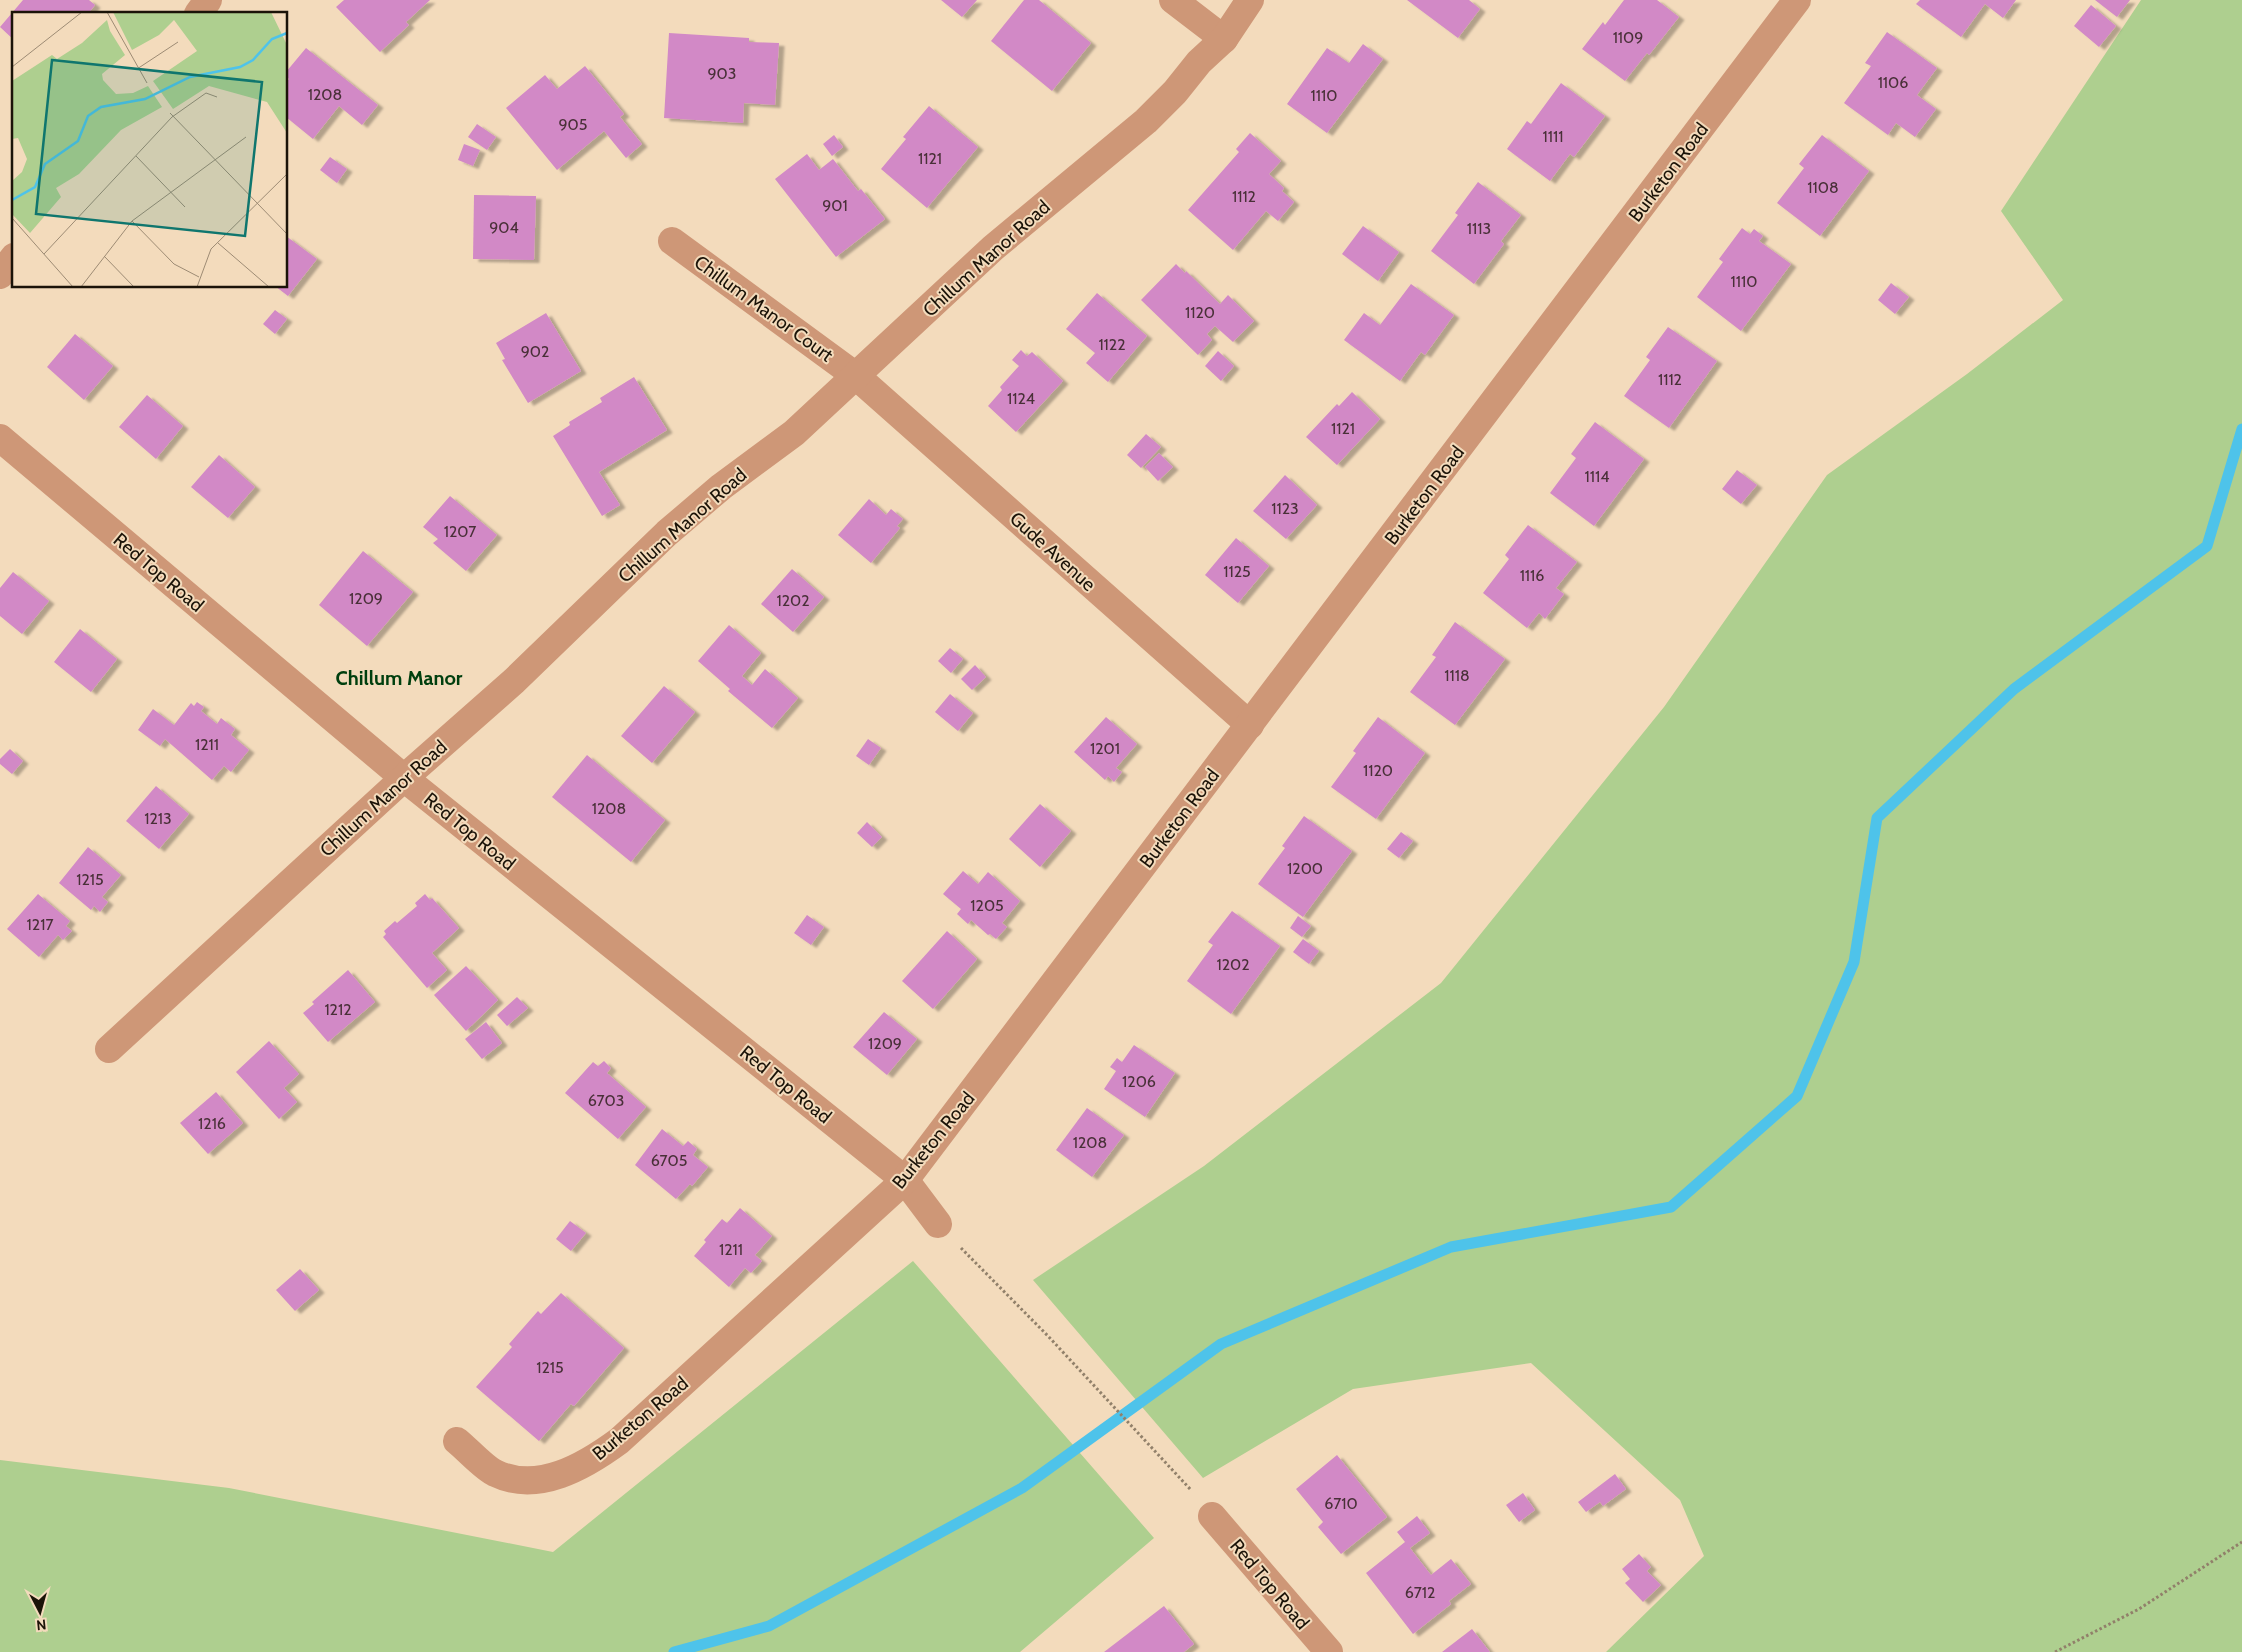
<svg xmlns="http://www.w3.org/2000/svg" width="2242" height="1652" viewBox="0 0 2242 1652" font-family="Cabin,sans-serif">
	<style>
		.green { fill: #aecf8f }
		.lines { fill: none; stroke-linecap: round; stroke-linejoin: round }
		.stream { stroke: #4ec3ea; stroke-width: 11 }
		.building { fill: #d289c6; filter: url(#shadow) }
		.path { stroke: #91806a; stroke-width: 3; stroke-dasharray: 2.5 2.5; stroke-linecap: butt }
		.minor { stroke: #ce9777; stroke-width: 28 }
		.labels { text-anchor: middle; stroke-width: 4; stroke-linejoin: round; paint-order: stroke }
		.number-label { font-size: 16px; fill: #493038 }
		.street-label { font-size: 19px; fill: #1b1308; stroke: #f3dbbc }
		.neighbourhood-label { font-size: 20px; font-weight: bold; fill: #003f0e; stroke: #f3dbbc }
		.inset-river { fill: none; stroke: #4ec3ea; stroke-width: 2.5 }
		.inset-road { fill: none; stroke: #9d8b74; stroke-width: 1 }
		.view { fill: #0f766e; fill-opacity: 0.15; stroke: #0f766e; stroke-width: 2.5 }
		.inset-edge { fill: none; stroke: #1b1308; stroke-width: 2.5 }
	</style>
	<defs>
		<filter id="shadow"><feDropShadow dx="5.5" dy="3" stdDeviation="1" flood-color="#0004"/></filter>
	</defs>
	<rect width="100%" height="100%" fill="#f3dbbc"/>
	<!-- green -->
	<g class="green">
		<path d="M 2141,0 L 2242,0 L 2242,1652 L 1606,1652 L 1704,1556 L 1680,1500 L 1531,1363 L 1353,1389 L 1203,1478 L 1033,1280 L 1204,1166 L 1441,983 L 1664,707 L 1827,475 L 1967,374 L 2063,300 L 2001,211 Z"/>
		<path d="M 913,1261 L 1154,1538 L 1020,1652 L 0,1652 L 0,1460 L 229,1488 L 553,1552 Z"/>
	</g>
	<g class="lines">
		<!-- stream -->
		<path class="stream" d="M 674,1652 L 769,1626 L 1022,1488 L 1221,1344 L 1451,1247 L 1671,1207 L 1797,1096 L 1854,962 L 1877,818 L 2014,689 L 2207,546 L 2242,429"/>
	</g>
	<!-- building -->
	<g class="building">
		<path d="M 23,0 L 89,0 L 95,5 L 88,14 L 14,14 L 14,40 L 0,27 Z"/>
		<path d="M 344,0 L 430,0 L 406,22 L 409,25 L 380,52 L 336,7 Z"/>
		<path d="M 941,0 L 977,0 L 962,17 Z"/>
		<path d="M 1024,0 L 1039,0 L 1091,43 L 1052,91 L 991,41 Z"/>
		<path d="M 1407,0 L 1469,0 L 1480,9 L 1458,38 Z"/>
		<path d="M 1624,0 L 1657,0 L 1679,17 L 1649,55 L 1647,53 L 1625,81 L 1582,49 L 1603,22 L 1605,25 Z"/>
		<path d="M 1920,0 L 2016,0 L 2003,18 L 1985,4 L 1961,37 L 1916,4 Z"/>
		<path d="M 2095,0 L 2130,0 L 2117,17 Z"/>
		<path d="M 2091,5 L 2116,26 L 2099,47 L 2074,26 Z"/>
		<path d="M 1887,32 L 1937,68 L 1917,95 L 1936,109 L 1915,137 L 1896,123 L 1888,135 L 1844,103 L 1871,66 L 1865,63 Z"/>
		<path d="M 669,33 L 749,38 L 749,42 L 779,43 L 775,105 L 744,103 L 743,123 L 664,118 Z"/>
		<path d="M 1363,44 L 1383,59 L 1327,133 L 1287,104 L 1327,48 L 1349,63 Z"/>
		<path d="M 306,48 L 378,105 L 362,125 L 339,106 L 313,139 L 286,117 L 286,82 L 289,79 L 286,76 L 286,72 Z"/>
		<path d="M 585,66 L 624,114 L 620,117 L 642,144 L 626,158 L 604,131 L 557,170 L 506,108 L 545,75 L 557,89 Z"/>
		<path d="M 1561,83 L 1605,116 L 1574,157 L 1570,154 L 1550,181 L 1507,149 L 1527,121 L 1531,124 Z"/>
		<path d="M 929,106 L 978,147 L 927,208 L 881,169 L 906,139 L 903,137 Z"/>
		<path d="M 477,124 L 496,137 L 487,150 L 468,137 Z"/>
		<path d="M 1250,133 L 1281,161 L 1269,174 L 1284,188 L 1282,191 L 1294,202 L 1278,221 L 1266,211 L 1233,250 L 1188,210 L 1239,152 L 1236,149 Z"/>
		<path d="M 834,135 L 843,147 L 832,156 L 823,144 Z"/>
		<path d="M 1822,135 L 1869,171 L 1820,236 L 1777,203 L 1804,168 L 1799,164 Z"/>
		<path d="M 464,144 L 480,150 L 473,166 L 458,160 Z"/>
		<path d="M 807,154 L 819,170 L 833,159 L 858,191 L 861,189 L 885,219 L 836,257 L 775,179 Z"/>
		<path d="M 330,157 L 347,169 L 337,183 L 320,170 Z"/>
		<path d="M 1478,182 L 1521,215 L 1501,241 L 1504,244 L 1474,284 L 1431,251 L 1458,215 L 1455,213 Z"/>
		<path d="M 474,195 L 536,196 L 534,260 L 473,259 Z"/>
		<path d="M 1363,226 L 1399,252 L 1378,281 L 1342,254 Z"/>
		<path d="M 1742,228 L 1750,234 L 1754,229 L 1763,236 L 1759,241 L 1791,264 L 1741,331 L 1697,297 L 1723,262 L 1719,259 Z"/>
		<path d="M 286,236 L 317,259 L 288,296 L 275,286 L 286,286 Z"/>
		<path d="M 1176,264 L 1185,273 L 1186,271 L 1220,304 L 1228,295 L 1254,321 L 1233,342 L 1215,326 L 1207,334 L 1212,340 L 1198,355 L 1141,300 Z"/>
		<path d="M 1891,283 L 1909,297 L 1895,314 L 1878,300 Z"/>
		<path d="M 1411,284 L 1454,315 L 1425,355 L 1421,352 L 1400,381 L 1344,340 L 1364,313 L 1380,325 Z"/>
		<path d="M 1097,293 L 1147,336 L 1108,382 L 1086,363 L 1095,353 L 1066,329 Z"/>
		<path d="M 275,310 L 287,319 L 275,334 L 263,324 Z"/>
		<path d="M 546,313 L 581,371 L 528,403 L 502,360 L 505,359 L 496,343 Z"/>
		<path d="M 1668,327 L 1717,361 L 1669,428 L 1624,396 L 1650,360 L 1646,357 Z"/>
		<path d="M 75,334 L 113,366 L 84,400 L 47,367 Z"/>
		<path d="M 1021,350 L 1027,356 L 1032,352 L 1063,381 L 1016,432 L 988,406 L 1002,390 L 1000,387 L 1019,366 L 1012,360 Z"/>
		<path d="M 1218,351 L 1234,366 L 1221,381 L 1205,366 Z"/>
		<path d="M 634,377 L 667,430 L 599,472 L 620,505 L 602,516 L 553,436 L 570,425 L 569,422 L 602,402 L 600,398 Z"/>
		<path d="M 1352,392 L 1380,419 L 1337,465 L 1306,437 L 1337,404 L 1339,406 Z"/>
		<path d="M 147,395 L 183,426 L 156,459 L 119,427 Z"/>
		<path d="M 1595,422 L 1644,459 L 1594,526 L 1550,493 L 1576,458 L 1571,454 Z"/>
		<path d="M 1146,434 L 1161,447 L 1141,468 L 1127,455 Z"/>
		<path d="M 1159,453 L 1173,467 L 1158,481 L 1145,467 Z"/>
		<path d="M 219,455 L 255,487 L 228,518 L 191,487 Z"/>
		<path d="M 1737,470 L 1757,485 L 1741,504 L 1722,489 Z"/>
		<path d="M 1285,475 L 1317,505 L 1286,539 L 1253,511 Z"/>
		<path d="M 450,496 L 497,535 L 466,571 L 433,543 L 438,539 L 423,527 Z"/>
		<path d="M 869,499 L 886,515 L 891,509 L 903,519 L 897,526 L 900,528 L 871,563 L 838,535 Z"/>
		<path d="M 1528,525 L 1577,562 L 1556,588 L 1564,594 L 1545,619 L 1539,613 L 1527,628 L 1483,593 L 1509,559 L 1505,555 Z"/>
		<path d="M 1236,538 L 1269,566 L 1238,603 L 1205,575 Z"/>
		<path d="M 363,551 L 413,592 L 367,646 L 319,605 Z"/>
		<path d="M 792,569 L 824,597 L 793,632 L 761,604 Z"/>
		<path d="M 13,572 L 49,601 L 22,634 L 0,616 L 0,588 Z"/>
		<path d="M 1455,622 L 1505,659 L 1455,725 L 1410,692 L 1436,657 L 1432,655 Z"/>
		<path d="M 729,625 L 761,653 L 742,676 L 752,685 L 765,669 L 798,698 L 772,728 L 728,691 L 730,689 L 698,661 Z"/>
		<path d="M 80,629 L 117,659 L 91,692 L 54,662 Z"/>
		<path d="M 950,648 L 963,659 L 951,673 L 938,661 Z"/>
		<path d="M 975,665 L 986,677 L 972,690 L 961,679 Z"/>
		<path d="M 664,686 L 695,712 L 652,763 L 621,736 Z"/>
		<path d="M 950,694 L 973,713 L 958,731 L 935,712 Z"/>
		<path d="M 197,702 L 204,707 L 201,711 L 217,724 L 221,718 L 235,729 L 231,735 L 249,750 L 231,772 L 224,766 L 212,780 L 165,739 L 160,746 L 138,730 L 153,709 L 174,725 L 191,703 L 194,706 Z"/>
		<path d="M 1106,717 L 1137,744 L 1116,768 L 1122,772 L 1114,782 L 1108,776 L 1105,780 L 1074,752 Z"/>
		<path d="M 1378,717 L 1425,753 L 1376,819 L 1331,787 L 1356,753 L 1353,751 Z"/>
		<path d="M 868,739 L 881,748 L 869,765 L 856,756 Z"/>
		<path d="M 10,749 L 23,761 L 12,774 L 0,764 L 0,759 Z"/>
		<path d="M 587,755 L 665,820 L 631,862 L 552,797 Z"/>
		<path d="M 156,786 L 189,814 L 159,849 L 126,821 Z"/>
		<path d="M 1040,804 L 1071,831 L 1040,867 L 1009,839 Z"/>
		<path d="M 1304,816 L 1352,851 L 1303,917 L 1258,884 L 1285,848 L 1282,846 Z"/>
		<path d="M 867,822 L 882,837 L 872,847 L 857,833 Z"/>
		<path d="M 1401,832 L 1413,841 L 1399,858 L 1387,849 Z"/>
		<path d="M 88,847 L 121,875 L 102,897 L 108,902 L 100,912 L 94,906 L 91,910 L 59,883 Z"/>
		<path d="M 963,871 L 978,884 L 988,872 L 1020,901 L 1002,923 L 1007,927 L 996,939 L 990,934 L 988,935 L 971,920 L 968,924 L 957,914 L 961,909 L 943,894 Z"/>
		<path d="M 38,894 L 70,921 L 66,926 L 72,931 L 63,940 L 58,935 L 39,957 L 7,929 Z"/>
		<path d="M 425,894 L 430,900 L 432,898 L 459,928 L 432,953 L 447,970 L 427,988 L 383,937 L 386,934 L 384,931 L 395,921 L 397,923 L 417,906 L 415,903 Z"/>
		<path d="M 1232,911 L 1280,946 L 1231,1014 L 1187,981 L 1213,945 L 1208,942 Z"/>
		<path d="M 807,915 L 824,927 L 811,945 L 794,933 Z"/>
		<path d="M 1298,916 L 1311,926 L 1302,937 L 1290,928 Z"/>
		<path d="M 947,931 L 977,959 L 933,1009 L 902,981 Z"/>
		<path d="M 1303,939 L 1319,951 L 1309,964 L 1293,952 Z"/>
		<path d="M 466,966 L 498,1000 L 466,1031 L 434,995 Z"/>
		<path d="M 348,970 L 375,1002 L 328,1042 L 303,1013 L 314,1004 L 312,1002 Z"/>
		<path d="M 517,997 L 528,1008 L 507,1026 L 497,1015 Z"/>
		<path d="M 884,1012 L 917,1039 L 887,1075 L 853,1047 Z"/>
		<path d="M 486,1022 L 502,1043 L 482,1059 L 465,1039 Z"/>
		<path d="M 269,1041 L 299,1074 L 284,1088 L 297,1102 L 279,1119 L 236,1072 Z"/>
		<path d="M 1134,1045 L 1175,1073 L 1145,1117 L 1104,1089 L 1116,1071 L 1110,1067 L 1117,1058 L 1122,1062 Z"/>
		<path d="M 604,1061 L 611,1068 L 607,1073 L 646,1107 L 618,1139 L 565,1093 L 593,1062 L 598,1066 Z"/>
		<path d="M 216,1092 L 243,1123 L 208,1154 L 180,1123 Z"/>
		<path d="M 1087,1108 L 1124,1135 L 1092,1177 L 1056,1150 Z"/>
		<path d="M 662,1129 L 683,1146 L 688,1141 L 697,1149 L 693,1155 L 708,1167 L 692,1186 L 690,1184 L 676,1199 L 635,1165 Z"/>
		<path d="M 740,1208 L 772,1236 L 755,1255 L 762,1261 L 751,1273 L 745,1268 L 729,1287 L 694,1256 L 706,1242 L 704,1240 L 722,1219 L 727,1223 Z"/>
		<path d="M 570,1221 L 586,1233 L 571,1251 L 556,1239 Z"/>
		<path d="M 300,1269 L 319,1290 L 295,1311 L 276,1290 Z"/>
		<path d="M 561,1293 L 624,1348 L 574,1406 L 571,1404 L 539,1441 L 476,1387 L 512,1347 L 509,1344 L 538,1311 L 541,1314 Z"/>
		<path d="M 1337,1455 L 1387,1517 L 1341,1554 L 1318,1527 L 1323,1522 L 1296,1489 Z"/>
		<path d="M 1615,1474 L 1626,1489 L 1603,1506 L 1600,1502 L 1586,1512 L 1578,1502 Z"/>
		<path d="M 1523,1493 L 1535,1510 L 1519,1522 L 1506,1505 Z"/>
		<path d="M 1417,1516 L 1430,1533 L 1410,1548 L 1431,1575 L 1451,1559 L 1471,1584 L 1449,1601 L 1451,1604 L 1413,1634 L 1366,1573 L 1405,1542 L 1397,1532 Z"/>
		<path d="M 1639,1554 L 1651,1567 L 1647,1571 L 1661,1585 L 1643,1602 L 1625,1583 L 1630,1579 L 1622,1569 Z"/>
		<path d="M 1164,1606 L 1194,1644 L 1184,1652 L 1104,1652 Z"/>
		<path d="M 1472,1629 L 1490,1652 L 1442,1652 Z"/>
	</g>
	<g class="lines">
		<!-- path -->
		<g class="path">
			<path d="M 961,1248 L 1048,1336 L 1191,1490"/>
			<path d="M 2055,1652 L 2139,1609 L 2242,1542"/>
		</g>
		<!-- minor -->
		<g class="minor">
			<path d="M 1173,0 L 1224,39"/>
			<path d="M 198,14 L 208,0"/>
			<path d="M 672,241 L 856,376 L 1250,725"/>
			<path d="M 0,275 L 14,257"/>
			<path d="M 0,438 L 404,778 L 905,1180 L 938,1224"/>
			<path d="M 109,1049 L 404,778 L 514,681 L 667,533 L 721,487 L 794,433 L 993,248 L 1146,121 L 1175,92 L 1199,62 L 1224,39 L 1250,0"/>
			<path d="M 457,1441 C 468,1450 484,1468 495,1473 C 538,1494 585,1466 619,1441 L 905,1180 L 1797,0"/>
			<path d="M 1212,1516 L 1329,1652"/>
		</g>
	</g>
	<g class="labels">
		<!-- number labels -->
		<g class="number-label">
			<text x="1628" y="43">1109</text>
			<text x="722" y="79">903</text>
			<text x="1893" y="88">1106</text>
			<text x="325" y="100">1208</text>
			<text x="1324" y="101">1110</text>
			<text x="573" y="130">905</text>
			<text x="1553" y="142">1111</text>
			<text x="930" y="164">1121</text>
			<text x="1823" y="193">1108</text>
			<text x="1244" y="202">1112</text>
			<text x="835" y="211">901</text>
			<text x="504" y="233">904</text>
			<text x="1479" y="234">1113</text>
			<text x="1744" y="287">1110</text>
			<text x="1200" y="318">1120</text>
			<text x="1112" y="350">1122</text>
			<text x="535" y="357">902</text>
			<text x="1670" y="385">1112</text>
			<text x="1021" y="404">1124</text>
			<text x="1343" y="434">1121</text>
			<text x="1597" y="482">1114</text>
			<text x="1285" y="514">1123</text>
			<text x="460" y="537">1207</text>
			<text x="1237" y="577">1125</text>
			<text x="1532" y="581">1116</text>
			<text x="366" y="604">1209</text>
			<text x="793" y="606">1202</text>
			<text x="1457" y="681">1118</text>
			<text x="207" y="750">1211</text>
			<text x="1105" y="754">1201</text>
			<text x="1378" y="776">1120</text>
			<text x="609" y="814">1208</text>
			<text x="158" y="824">1213</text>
			<text x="1305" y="874">1200</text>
			<text x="90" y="885">1215</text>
			<text x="987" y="911">1205</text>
			<text x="40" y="930">1217</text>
			<text x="1233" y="970">1202</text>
			<text x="338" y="1015">1212</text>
			<text x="885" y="1049">1209</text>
			<text x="1139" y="1087">1206</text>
			<text x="606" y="1106">6703</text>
			<text x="212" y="1129">1216</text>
			<text x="1090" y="1148">1208</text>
			<text x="669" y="1166">6705</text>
			<text x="731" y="1255">1211</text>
			<text x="550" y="1373">1215</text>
			<text x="1341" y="1509">6710</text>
			<text x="1420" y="1598">6712</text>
		</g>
		<!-- street labels -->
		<g class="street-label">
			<text transform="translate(1668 172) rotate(-53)" y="7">Burketon Road</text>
			<text transform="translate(986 258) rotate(-42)" y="7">Chillum Manor Road</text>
			<text transform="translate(764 308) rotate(36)" y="7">Chillum Manor Court</text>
			<text transform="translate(1424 495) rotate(-53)" y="7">Burketon Road</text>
			<text transform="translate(682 525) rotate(-41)" y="7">Chillum Manor Road</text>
			<text transform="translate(1053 551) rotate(42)" y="7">Gude Avenue</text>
			<text transform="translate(159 572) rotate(40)" y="7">Red Top Road</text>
			<text transform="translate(383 798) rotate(-42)" y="7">Chillum Manor Road</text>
			<text transform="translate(1179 818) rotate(-53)" y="7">Burketon Road</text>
			<text transform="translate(470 831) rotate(39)" y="7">Red Top Road</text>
			<text transform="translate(786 1084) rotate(39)" y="7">Red Top Road</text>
			<text transform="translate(933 1140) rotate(-51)" y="7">Burketon Road</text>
			<text transform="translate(640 1418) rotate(-40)" y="7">Burketon Road</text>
			<text transform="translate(1270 1584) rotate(50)" y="7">Red Top Road</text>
		</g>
		<!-- neighbourhood labels -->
		<g class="neighbourhood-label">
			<text x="399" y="685">Chillum Manor</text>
		</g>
	</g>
	<!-- overview -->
	<g transform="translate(12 12)">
		<rect width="275" height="275" fill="#f3dbbc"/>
		<path d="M 101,0 L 259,0 L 275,33 L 275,121 L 255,90 L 197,74 L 161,97 L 141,69 L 185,39 L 162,8 L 147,23 L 120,38 ZM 95,8 L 98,19 L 113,43 L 90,62 L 91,68 L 104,82 L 121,81 L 136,74 L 150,95 L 109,118 L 67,162 L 44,176 L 49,185 L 18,221 L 0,202 L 0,169 L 10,160 L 15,147 L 6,126 L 0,127 L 0,69 L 40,43 L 45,47 L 70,31 Z" fill="#aecf8f"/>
		<path class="inset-river" d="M 0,188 L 23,175 L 33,152 L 66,129 L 76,104 L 89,95 L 133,87 L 178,65 L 228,55 L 241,48 L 260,27 L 275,21"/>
		<path class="inset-road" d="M 95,0 L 135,71M 0,55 L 70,0M 125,57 L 166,30M 158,101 L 275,222M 124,144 L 173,195M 0,206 L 61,275M 120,209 L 162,252 L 187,265M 206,231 L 257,275M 32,242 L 160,105 L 194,81 L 205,85M 92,244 L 122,275M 69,275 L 120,209 L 234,125M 185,275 L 199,237 L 275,162"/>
		<path class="view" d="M 40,48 L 250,70 L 233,224 L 24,202 Z"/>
		<rect width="275" height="275" class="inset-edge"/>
	</g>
	<!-- north arrow -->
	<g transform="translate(40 1612) rotate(174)" stroke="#f3dbbc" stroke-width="4" paint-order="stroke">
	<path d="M0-4L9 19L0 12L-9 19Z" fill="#1b1308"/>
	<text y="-8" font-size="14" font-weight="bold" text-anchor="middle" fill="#1b1308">N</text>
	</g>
</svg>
